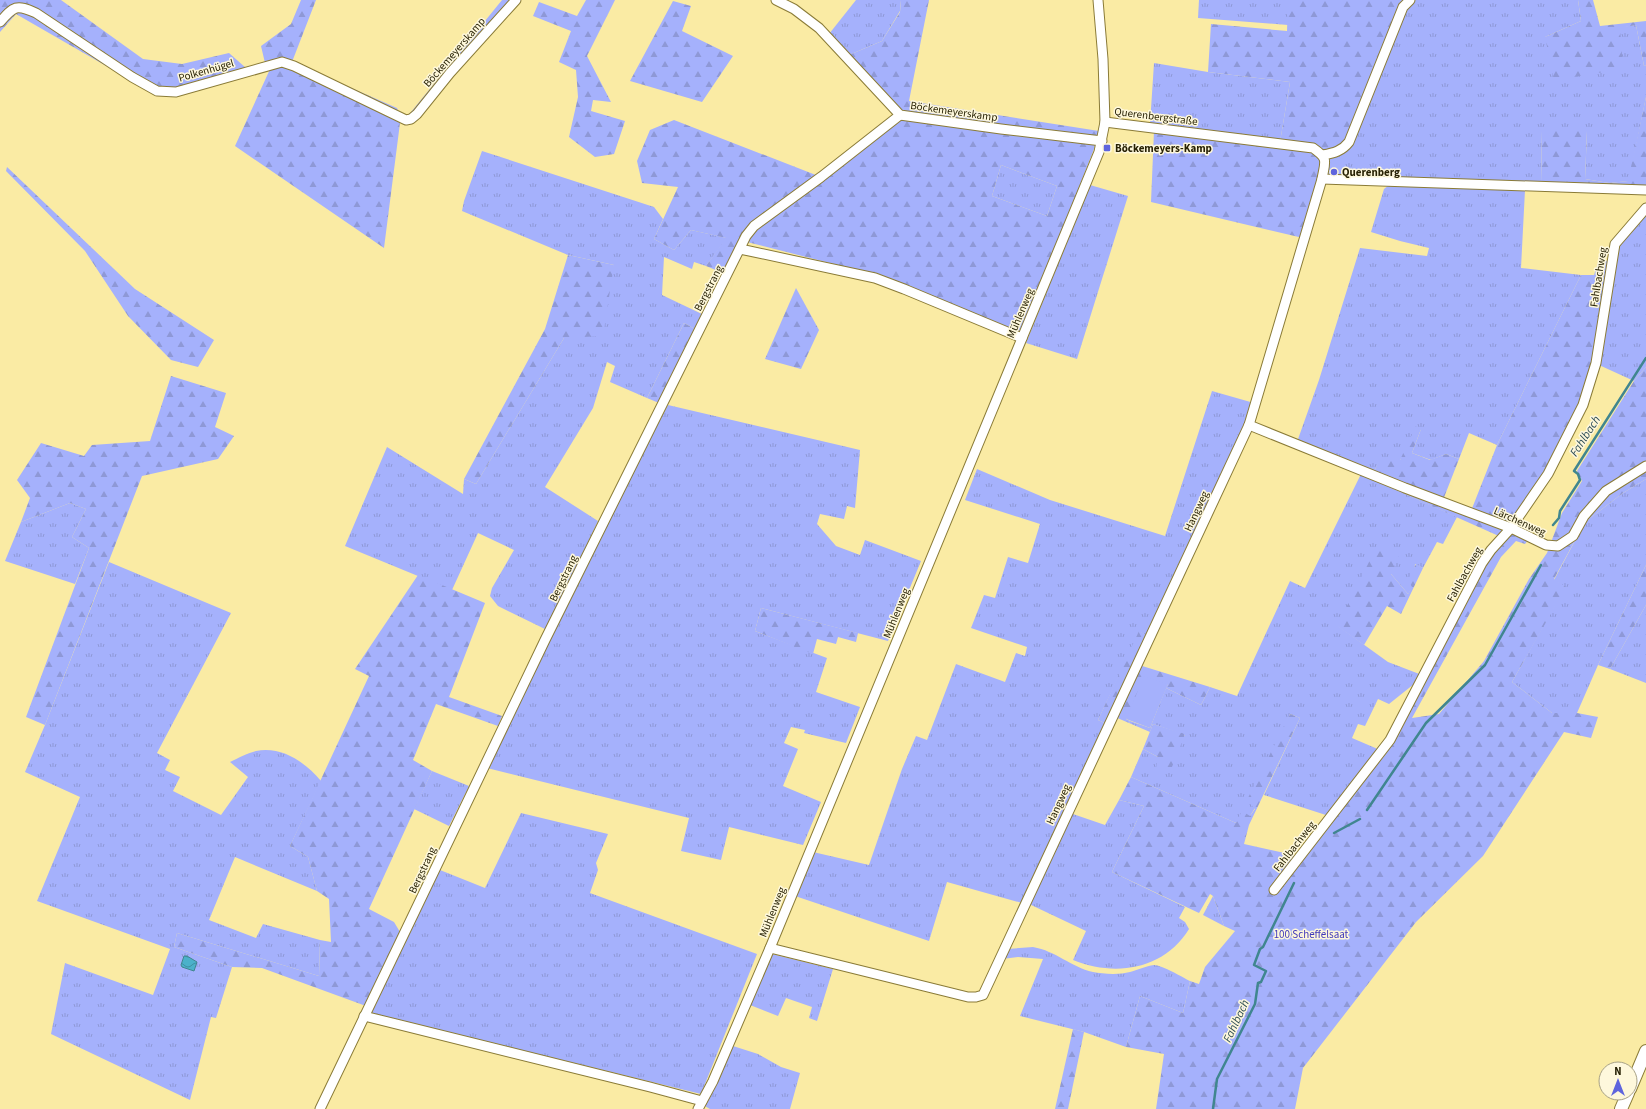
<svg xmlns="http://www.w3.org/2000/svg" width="1646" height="1109" viewBox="0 0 1646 1109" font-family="'Source Sans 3',sans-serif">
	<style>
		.grass { fill: url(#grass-tufts) }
		.forest { fill: url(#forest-firs); fill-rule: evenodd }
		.park { fill: #a5b1fc }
		.water { fill: url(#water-waves); stroke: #40868f }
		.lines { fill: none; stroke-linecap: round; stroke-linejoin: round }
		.stream { stroke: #40868f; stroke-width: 2.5 }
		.street-casing { stroke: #8a7b37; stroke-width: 11 }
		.secondary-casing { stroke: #8a7b37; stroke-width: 14 }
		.street { stroke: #fff; stroke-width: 9 }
		.secondary { stroke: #fff; stroke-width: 12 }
		.poi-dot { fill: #5f65dd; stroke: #fef8dc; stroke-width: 1.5 }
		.labels { text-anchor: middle; stroke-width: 3; stroke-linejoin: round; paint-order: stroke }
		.street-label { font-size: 11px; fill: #282205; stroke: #fef8dc }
		.poi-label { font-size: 11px; font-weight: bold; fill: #282205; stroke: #fef8dc; text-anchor: start }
		.park-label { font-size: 11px; fill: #4039bc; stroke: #fef8dc }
		.water-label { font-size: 12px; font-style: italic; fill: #304f57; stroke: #fef8dc }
	</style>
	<defs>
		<pattern id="grass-tufts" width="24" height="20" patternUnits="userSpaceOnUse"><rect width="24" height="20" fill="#a5b1fc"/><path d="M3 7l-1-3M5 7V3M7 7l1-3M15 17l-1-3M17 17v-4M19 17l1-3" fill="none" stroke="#8e98d6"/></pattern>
		<pattern id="forest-firs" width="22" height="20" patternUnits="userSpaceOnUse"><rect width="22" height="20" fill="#a5b1fc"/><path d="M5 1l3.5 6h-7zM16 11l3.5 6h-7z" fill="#8e98d6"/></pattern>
		<pattern id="water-waves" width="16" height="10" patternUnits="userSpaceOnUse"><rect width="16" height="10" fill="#4bb1ca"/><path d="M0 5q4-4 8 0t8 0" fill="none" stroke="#3e90a2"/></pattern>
	</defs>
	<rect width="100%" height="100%" fill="#faeba4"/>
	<!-- grass -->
	<g class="grass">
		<path d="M 856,0 L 901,0 L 900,11 L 882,41 L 849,55 L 829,34 Z"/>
		<path d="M 1199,0 L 1288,0 L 1288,25 L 1198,18 Z"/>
		<path d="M 1416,0 L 1578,0 L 1581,21 L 1545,37 L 1636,25 L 1644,66 L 1646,65 L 1646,97 L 1629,181 L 1609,183 L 1585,179 L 1587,131 L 1542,131 L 1541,183 L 1327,178 L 1329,161 L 1328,157 L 1409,3 Z"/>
		<path d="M 1154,63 L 1208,72 L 1290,82 L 1280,142 L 1150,124 Z"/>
		<path d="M 482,151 L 654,207 L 663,219 L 654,239 L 674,250 L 691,230 L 727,238 L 706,266 L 694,262 L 692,269 L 664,257 L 662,295 L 704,315 L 695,329 L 684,323 L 647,398 L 610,382 L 615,366 L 607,362 L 593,408 L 545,487 L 598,521 L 547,630 L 498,606 L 490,596 L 492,588 L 514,550 L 478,533 L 452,590 L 345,546 L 387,447 L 463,494 L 464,479 L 476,484 L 564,338 L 614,265 L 568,255 L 462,211 L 464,201 Z"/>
		<path d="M 1001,165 L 1057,186 L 1047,216 L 992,196 Z"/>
		<path d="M 1090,185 L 1128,196 L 1077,359 L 1026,343 Z"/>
		<path d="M 1389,185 L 1525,190 L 1521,268 L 1581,275 L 1497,445 L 1469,433 L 1459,459 L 1446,454 L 1431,460 L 1412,453 L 1421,429 L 1400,460 L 1380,460 L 1373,473 L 1297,442 L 1319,380 L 1360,248 L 1427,256 L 1429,248 L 1400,241 L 1371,232 L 1384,189 Z"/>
		<path d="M 1646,212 L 1646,367 L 1634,381 L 1599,365 L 1617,246 Z"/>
		<path d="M 1212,391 L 1254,403 L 1148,636 L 1140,632 L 1098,720 L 1107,724 L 1022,903 L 947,882 L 929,941 L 795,896 L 813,852 L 869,865 L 902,769 L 916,736 L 927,740 L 956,664 L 1005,682 L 1016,653 L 1025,656 L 1027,647 L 971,628 L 984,595 L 995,598 L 1008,557 L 1028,563 L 1040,524 L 965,500 L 977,469 L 1050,500 L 1165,536 Z"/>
		<path d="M 668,405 L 860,450 L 855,508 L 847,506 L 844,519 L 820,514 L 817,524 L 836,546 L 860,555 L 865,540 L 921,561 L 888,641 L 761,608 L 755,631 L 827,658 L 816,692 L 860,707 L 846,743 L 804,733 L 805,730 L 791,727 L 784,743 L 798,749 L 783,786 L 821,802 L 803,845 L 729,827 L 721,860 L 681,851 L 689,818 L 487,768 L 606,523 Z"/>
		<path d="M 1362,472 L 1371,479 L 1457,517 L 1443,544 L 1437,542 L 1423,568 L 1415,564 L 1413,587 L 1408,594 L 1391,574 L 1338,626 L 1388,662 L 1422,675 L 1419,680 L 1389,704 L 1378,699 L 1365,726 L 1358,724 L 1352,738 L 1380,750 L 1329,816 L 1264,795 L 1300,718 L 1290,714 L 1255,808 L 1250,816 L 1236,823 L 1131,777 L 1143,749 L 1158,757 L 1185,735 L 1153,724 L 1150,732 L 1129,723 L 1130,721 L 1150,728 L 1166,688 L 1201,705 L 1210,687 L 1237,696 L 1290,581 L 1305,588 Z"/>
		<path d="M 1646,479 L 1646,565 L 1598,665 L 1577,713 L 1552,713 L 1512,682 L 1565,587 L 1554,580 L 1585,522 L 1623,493 Z"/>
		<path d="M 70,503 L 86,509 L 72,537 L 89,548 L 75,584 L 5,561 L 21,522 Z"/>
		<path d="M 109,562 L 231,613 L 157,753 L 170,760 L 165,770 L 180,777 L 173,791 L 221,815 L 248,777 L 230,762 C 238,758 248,753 256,751 C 282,746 305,762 321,781 L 290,846 L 308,857 L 317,891 L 235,857 L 209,920 L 256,938 L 263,924 L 320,940 L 319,976 L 177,933 L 174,947 L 232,967 L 216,1018 L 211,1017 L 190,1100 L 51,1034 L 65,963 L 153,995 L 170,949 L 37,901 L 80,797 L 25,772 L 45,725 Z"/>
		<path d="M 1646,605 L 1646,683 L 1610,669 Z"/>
		<path d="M 432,771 L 469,786 L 449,826 L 414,809 Z"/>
		<path d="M 1119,800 L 1144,806 L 1112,872 L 1185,907 L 1179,918 L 1185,922 L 1189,929 C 1164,970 1115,977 1073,960 L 1086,931 L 1027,903 L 1070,813 L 1105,825 Z"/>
		<path d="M 521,813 L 608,834 L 596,863 L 598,870 L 590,893 L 757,954 L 701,1094 L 371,1013 L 440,870 L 485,888 Z"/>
		<path d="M 1213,896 L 1224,926 L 1203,915 Z"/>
		<path d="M 1033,947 C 1056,951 1071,967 1093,972 C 1103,974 1119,975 1130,972 C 1137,970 1146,966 1154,965 C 1162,965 1182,977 1190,981 L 1183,1013 L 1140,996 L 1126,1047 L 1084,1032 L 1020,1016 L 1043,959 L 1018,957 L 1002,959 L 1007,949 Z"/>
		<path d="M 772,954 L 833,969 L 817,1021 L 809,1018 L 812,1007 L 786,998 L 778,1016 L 750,1005 Z"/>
		<path d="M 733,1046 L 758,1054 L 781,1067 L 800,1073 L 790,1109 L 710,1109 L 703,1105 Z"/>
	</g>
	<!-- forest -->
	<g class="forest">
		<path d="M 0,0 L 61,0 L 143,59 L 182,64 L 229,53 L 246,68 L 265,63 L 261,46 L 291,24 L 301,0 L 316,0 L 292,62 L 397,108 L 400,115 L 407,117 L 502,0 L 514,0 L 411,117 L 400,123 L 384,248 L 235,146 L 271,67 L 185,94 L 127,78 L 16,14 L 0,32 Z"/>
		<path d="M 586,0 L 615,0 L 587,56 L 611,102 L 593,100 L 591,111 L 625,121 L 614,154 L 595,157 L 569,137 L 578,97 L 576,70 L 559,62 L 571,31 L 533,16 L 539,2 L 577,16 Z"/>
		<path d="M 901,0 L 929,0 L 909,101 L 1099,131 L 1094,149 L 1021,335 L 881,276 L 739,240 L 723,273 L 706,266 L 726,238 L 691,230 L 674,250 L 654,239 L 678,187 L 642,183 L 637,161 L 650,130 L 674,120 L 821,177 L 898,112 L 849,55 L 882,41 L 900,12 ZM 1001,165 L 1057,186 L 1047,216 L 992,196 Z"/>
		<path d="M 1288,0 L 1404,0 L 1348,141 L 1324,154 L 1280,142 L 1290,82 L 1208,72 L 1211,24 L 1287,31 Z"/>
		<path d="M 1578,0 L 1593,0 L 1600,26 L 1646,21 L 1646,65 L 1644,66 L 1636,25 L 1620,28 L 1623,69 L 1554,80 L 1545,37 L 1581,21 Z"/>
		<path d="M 673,1 L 691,6 L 682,31 L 733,56 L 702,102 L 630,81 Z"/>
		<path d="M 1646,97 L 1646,187 L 1541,183 L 1542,131 L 1587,131 L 1585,179 L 1609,183 L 1628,181 Z"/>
		<path d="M 1154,131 L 1313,150 L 1322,156 L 1320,178 L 1303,238 L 1151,202 Z"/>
		<path d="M 7,167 L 135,289 L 214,340 L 198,367 L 171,360 L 128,316 L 85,251 L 6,171 Z"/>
		<path d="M 568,255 L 614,265 L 603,336 L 564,338 L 476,484 L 464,479 L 545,329 Z"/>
		<path d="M 1599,260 L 1609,261 L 1594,360 L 1582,404 L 1547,473 L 1511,526 L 1471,511 L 1497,445 L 1581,275 L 1594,275 Z"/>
		<path d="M 796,288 L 819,330 L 801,369 L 765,359 Z"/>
		<path d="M 684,323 L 695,329 L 659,403 L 647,398 Z"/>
		<path d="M 1646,367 L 1646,479 L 1623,493 L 1585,522 L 1554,579 L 1566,587 L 1512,682 L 1552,713 L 1577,713 L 1598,717 L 1591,738 L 1564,732 L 1483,856 L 1416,922 L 1303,1068 L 1295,1109 L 1156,1109 L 1164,1054 L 1126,1047 L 1140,996 L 1183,1013 L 1190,981 L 1199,984 L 1205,967 L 1235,931 L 1224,926 L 1213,896 L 1210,894 L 1199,913 L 1112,872 L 1144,806 L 1119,800 L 1131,777 L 1236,823 L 1242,811 L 1250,816 L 1255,809 L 1247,800 L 1290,714 L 1300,718 L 1249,825 L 1244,844 L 1298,856 L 1391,741 L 1492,551 L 1512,530 L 1529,539 L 1525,544 L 1516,541 L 1501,557 L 1412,718 L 1439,714 L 1484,661 L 1529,579 L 1547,553 L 1562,513 L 1582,481 L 1577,471 L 1634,381 Z"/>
		<path d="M 171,376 L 226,393 L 215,427 L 234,436 L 218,459 L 142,476 L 45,725 L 26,717 L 89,548 L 72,537 L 86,509 L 70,503 L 21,522 L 30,498 L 17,480 L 41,443 L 84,456 L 92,445 L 150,441 Z"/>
		<path d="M 1416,426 L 1421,429 L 1412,453 L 1430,460 L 1446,454 L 1459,459 L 1443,500 L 1509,529 L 1501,537 L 1371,479 L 1379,460 L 1400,460 Z"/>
		<path d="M 1378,544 L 1399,556 L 1391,574 L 1408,594 L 1412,587 L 1408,580 L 1416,564 L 1423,568 L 1401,614 L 1387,606 L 1364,645 L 1337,626 Z"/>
		<path d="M 1646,565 L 1646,605 L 1610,669 L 1598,665 Z"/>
		<path d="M 418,575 L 485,603 L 449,697 L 502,716 L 498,726 L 436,704 L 413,760 L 432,771 L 369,909 L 394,922 L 400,932 L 366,1006 L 262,968 L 232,967 L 174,947 L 177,933 L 319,976 L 320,940 L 331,942 L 329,899 L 317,891 L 308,857 L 290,846 L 369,676 L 355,669 Z"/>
		<path d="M 761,608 L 858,633 L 856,642 L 838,637 L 836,644 L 817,639 L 813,654 L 755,631 Z"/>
		<path d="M 1139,631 L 1148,636 L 1139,665 L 1210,687 L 1201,705 L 1166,688 L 1168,684 L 1126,719 L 1130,721 L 1129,723 L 1115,717 L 1107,724 L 1098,720 Z"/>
		<path d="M 1153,724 L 1185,734 L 1170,772 L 1156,770 L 1158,757 L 1143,749 Z"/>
		<path d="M 1073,1029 L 1084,1032 L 1068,1109 L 1055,1109 Z"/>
	</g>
	<!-- park -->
	<path class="park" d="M 1144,676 L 1168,684 L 1150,728 L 1126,719 Z"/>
	<!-- water -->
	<path class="water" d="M 184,956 L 187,956 L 197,962 L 194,971 L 182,967 L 181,965 Z"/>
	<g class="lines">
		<!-- stream -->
		<g class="stream">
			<path d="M 1553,525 L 1559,518 L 1560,511 L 1580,480 L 1578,474 L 1574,471 L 1646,358"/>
			<path d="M 1367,810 L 1426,723 L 1485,665 L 1541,565"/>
			<path d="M 1334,833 L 1360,819"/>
			<path d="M 1213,1109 L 1217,1079 L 1255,1004 L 1258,983 L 1261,982 L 1266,971 L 1254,965 L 1260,949 L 1263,947 L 1294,883"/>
		</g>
		<defs>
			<g id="street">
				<path d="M 776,0 L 794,9 L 819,28 L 900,115 L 1001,129 L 1102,141"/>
				<path d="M 0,22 C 14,6 16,4 36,13 L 132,77 L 157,91 L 176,92 L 282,62 L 294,66 L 406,120 L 411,119 L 417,114 L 450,73 L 516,0"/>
				<path d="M 1323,155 C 1334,153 1342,151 1349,142 L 1403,7 L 1410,0"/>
				<path d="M 1322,179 L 1646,190"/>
				<path d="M 740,249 L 875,278 L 904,289 L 1022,338"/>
				<path d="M 1249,425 L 1405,488 L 1511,528 L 1546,545 L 1558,546 L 1573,536 L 1584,516 L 1606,491 L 1646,466"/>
				<path d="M 1274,890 L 1390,740 L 1482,563 L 1491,550 L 1511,528 L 1548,474 L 1583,405 L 1596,363 L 1615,244 L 1646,208"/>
				<path d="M 770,948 L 968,997 L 976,997 L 983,995 L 1249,425 L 1322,179 C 1325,161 1329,159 1313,148 L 1105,122"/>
				<path d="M 364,1016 L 650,1087 L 702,1101"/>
				<path d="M 320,1109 L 545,640 L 746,236 L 754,226 L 821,177 L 900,115"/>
				<path d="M 698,1109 L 713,1081 L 770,948 L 1099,152 L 1105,122 L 1103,59 L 1098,0"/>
			</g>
			<g id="secondary">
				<path d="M 1630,1089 L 1646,1051"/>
				<path d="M 1621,1109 L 1628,1093"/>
			</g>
		</defs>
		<!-- street casing -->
		<use href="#street" class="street-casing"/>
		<!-- secondary casing -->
		<use href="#secondary" class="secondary-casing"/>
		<!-- street -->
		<use href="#street" class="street"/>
		<!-- secondary -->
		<use href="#secondary" class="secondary"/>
	</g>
	<!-- markers -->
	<g class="poi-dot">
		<rect x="1103" y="144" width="8" height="8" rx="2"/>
		<circle cx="1334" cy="172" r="4"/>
	</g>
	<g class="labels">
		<!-- street labels -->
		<g class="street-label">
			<text transform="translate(454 52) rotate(-49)" y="4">Böckemeyerskamp</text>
			<text transform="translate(206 70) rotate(-16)" y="4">Polkenhügel</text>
			<text transform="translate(954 111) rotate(8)" y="4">Böckemeyerskamp</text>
			<text transform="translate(1156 116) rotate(7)" y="4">Querenbergstraße</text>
			<text transform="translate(1598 277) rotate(-81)" y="4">Fahlbachweg</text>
			<text transform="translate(708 288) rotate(-63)" y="4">Bergstrang</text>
			<text transform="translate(1020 313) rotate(-67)" y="4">Mühlenweg</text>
			<text transform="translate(1196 511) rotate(-65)" y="4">Hangweg</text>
			<text transform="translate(1520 521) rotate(24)" y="4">Lärchenweg</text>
			<text transform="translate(1464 574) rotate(-61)" y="4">Fahlbachweg</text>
			<text transform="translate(563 578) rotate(-64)" y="4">Bergstrang</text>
			<text transform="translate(896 613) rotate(-68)" y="4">Mühlenweg</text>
			<text transform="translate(1058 804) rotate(-65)" y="4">Hangweg</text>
			<text transform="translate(1294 846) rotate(-52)" y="4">Fahlbachweg</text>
			<text transform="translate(422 870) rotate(-65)" y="4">Bergstrang</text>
			<text transform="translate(772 912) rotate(-68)" y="4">Mühlenweg</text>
		</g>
		<!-- poi labels -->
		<g class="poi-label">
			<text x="1115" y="152">Böckemeyers-Kamp</text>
			<text x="1342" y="176">Querenberg</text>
		</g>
		<!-- park labels -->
		<g class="park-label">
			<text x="1311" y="938">100 Scheffelsaat</text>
		</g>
		<!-- water labels -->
		<g class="water-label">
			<text transform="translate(1585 436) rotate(-57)" y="4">Fahlbach</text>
			<text transform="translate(1236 1021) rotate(-65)" y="4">Fahlbach</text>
		</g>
	</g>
	<!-- north arrow -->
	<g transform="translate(1618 1081)"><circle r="19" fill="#fef8dc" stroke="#a8a286"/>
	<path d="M0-3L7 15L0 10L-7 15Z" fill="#5f65dd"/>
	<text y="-6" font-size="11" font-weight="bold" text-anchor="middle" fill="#282205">N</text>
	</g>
</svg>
